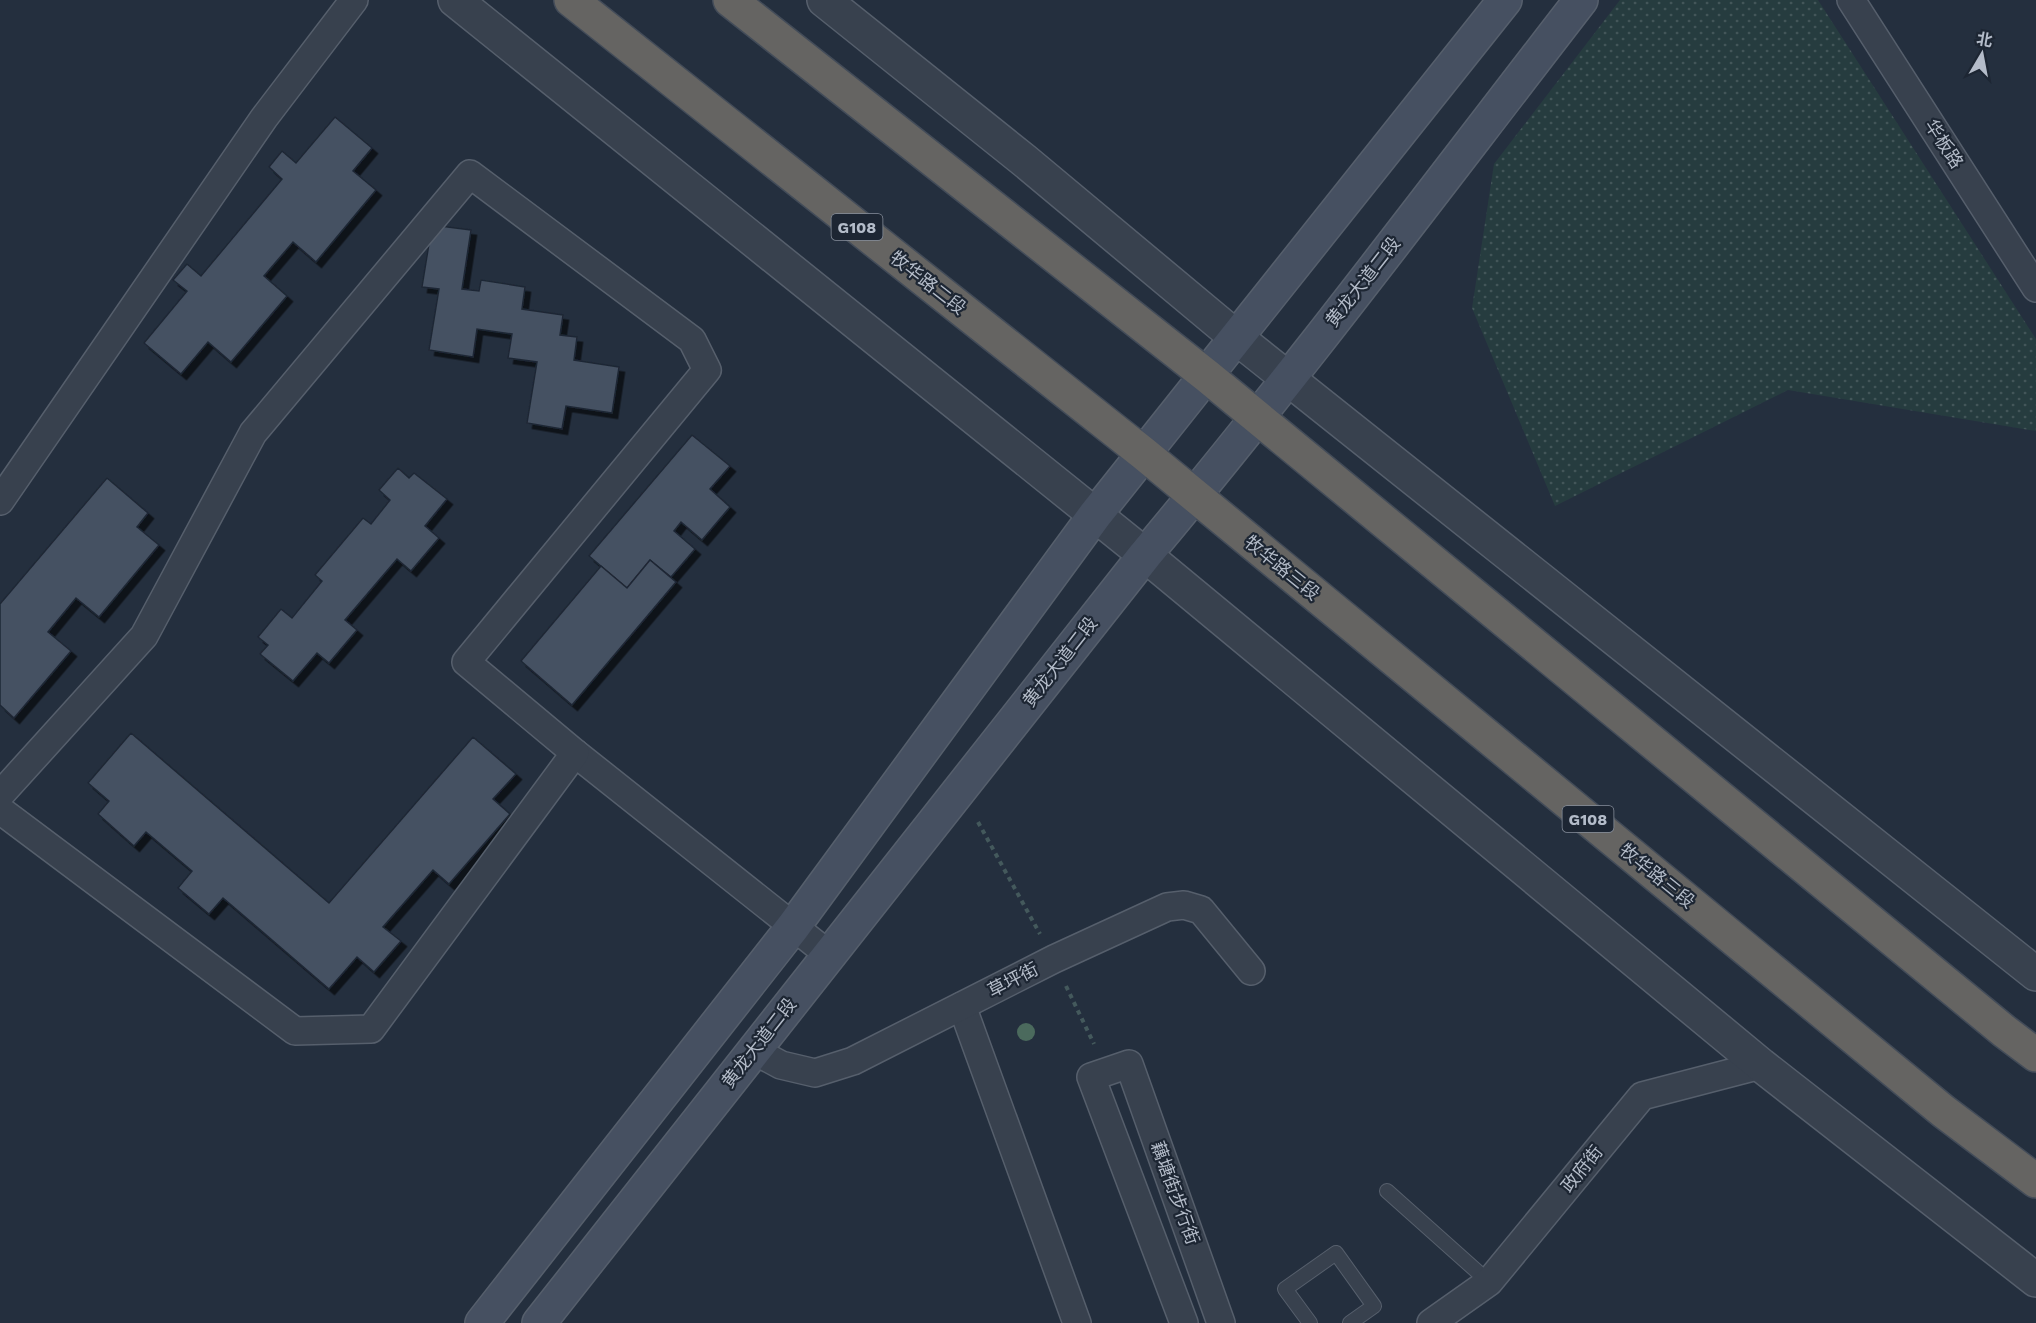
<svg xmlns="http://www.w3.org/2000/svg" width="2036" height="1323" viewBox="0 0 2036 1323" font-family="'Work Sans','Noto Sans SC',sans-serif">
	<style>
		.park { fill: url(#park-dots) }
		.building { fill: #455162; stroke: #1f2835; stroke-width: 1.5; filter: url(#shadow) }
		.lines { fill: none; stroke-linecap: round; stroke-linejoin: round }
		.service-casing { stroke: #565f6c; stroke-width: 16 }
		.minor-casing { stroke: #565f6c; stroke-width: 30 }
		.tertiary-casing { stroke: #565f6c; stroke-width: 36 }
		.secondary-casing { stroke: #565f6c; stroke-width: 36 }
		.trunk-casing { stroke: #434c59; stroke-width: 36 }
		.path { stroke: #44595c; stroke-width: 4; stroke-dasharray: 4.5 4.5; stroke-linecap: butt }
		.service { stroke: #38414e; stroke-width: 14 }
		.minor { stroke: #38414e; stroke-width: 27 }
		.tertiary { stroke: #38414e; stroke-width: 33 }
		.secondary { stroke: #465061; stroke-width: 33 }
		.trunk { stroke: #656462; stroke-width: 33 }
		.tree { fill: #4b6a5d }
		.labels { text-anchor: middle; stroke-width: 4.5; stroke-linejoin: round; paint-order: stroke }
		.shield { fill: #1d2633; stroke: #878f9c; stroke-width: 1.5 }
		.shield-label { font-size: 16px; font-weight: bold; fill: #b4bcc9 }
		.street-label { font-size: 18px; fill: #b4bcc9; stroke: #1d2633 }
	</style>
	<defs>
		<pattern id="park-dots" width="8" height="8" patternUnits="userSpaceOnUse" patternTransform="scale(1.5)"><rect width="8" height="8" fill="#263c3f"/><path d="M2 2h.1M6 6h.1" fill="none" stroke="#435659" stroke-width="1.8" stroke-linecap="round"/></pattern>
		<filter id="shadow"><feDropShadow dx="5.5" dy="5.5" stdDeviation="0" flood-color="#0009"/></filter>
	</defs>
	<rect width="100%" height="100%" fill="#242f3e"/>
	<!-- park -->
	<path class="park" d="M 1620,0 L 1818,0 L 2036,339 L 2036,431 L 1788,390 L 1555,506 L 1472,308 L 1494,164 Z"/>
	<!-- building -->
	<g class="building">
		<path d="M 335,117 L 372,148 L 353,171 L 376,190 L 316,262 L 293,242 L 264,276 L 287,296 L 231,362 L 208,342 L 181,374 L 144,343 L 187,291 L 173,280 L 187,264 L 201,276 L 282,179 L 269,167 L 282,151 L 296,163 Z"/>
		<path d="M 432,225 L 471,230 L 462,289 L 479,291 L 481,280 L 525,287 L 522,309 L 563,315 L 560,335 L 577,337 L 574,360 L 619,367 L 612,413 L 566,406 L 562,429 L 527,423 L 537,362 L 508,358 L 512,334 L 477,329 L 473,357 L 429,350 L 439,289 L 422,287 Z"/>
		<path d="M 692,435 L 730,466 L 710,489 L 730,507 L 702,540 L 681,522 L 674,531 L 695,549 L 671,577 L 650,560 L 627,588 L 589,556 Z"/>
		<path d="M 398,468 L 409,478 L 414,473 L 447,499 L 425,526 L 439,538 L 411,571 L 397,559 L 345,620 L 357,630 L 329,663 L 317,653 L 293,681 L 260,654 L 268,645 L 258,637 L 281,609 L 292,618 L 322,581 L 315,575 L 363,518 L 371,524 L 390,500 L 379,490 Z"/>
		<path d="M 107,478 L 148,513 L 137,527 L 159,545 L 99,617 L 76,598 L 48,632 L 71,651 L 14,718 L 0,705 L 0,604 Z"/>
		<path d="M 650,560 L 676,582 L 572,705 L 521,661 L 601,566 L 627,588 Z"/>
		<path d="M 131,733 L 329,903 L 473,737 L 516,774 L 493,799 L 510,814 L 449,884 L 433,870 L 383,927 L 401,941 L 374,972 L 357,957 L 329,989 L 223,898 L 209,914 L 178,888 L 192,871 L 146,832 L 134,846 L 98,814 L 109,801 L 88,783 Z"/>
	</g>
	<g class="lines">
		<defs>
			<g id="service">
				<path d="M 1387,1191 L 1489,1282"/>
				<path d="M 1310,1323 L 1285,1289 L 1336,1253 L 1374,1306 L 1350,1323"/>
			</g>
			<g id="minor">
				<path d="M 1851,0 L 2036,288"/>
				<path d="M 0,501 L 264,118 L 354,0"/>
				<path d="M 575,753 L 828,954"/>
				<path d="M 0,795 L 144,636 L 253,433 L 470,174 L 692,340 L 707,370 L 466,662 L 575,753 L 371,1029 L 295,1031 L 0,810"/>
				<path d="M 962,1006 L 1077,1323"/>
				<path d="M 753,1050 L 781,1065 L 815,1073 L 853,1061 L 1054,959 L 1167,907 L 1184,905 L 1201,910 L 1251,971"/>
				<path d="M 1184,1323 L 1091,1077 L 1129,1064 L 1221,1323"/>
				<path d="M 1431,1323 L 1489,1282 L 1642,1096 L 1761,1065"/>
			</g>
			<g id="tertiary">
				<path d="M 455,0 L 1145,555 L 1761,1065 L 2036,1280"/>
				<path d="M 824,0 L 1025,161 L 1237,338 L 2036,974"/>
			</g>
			<g id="secondary">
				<path d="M 482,1323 L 793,927 L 1095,515 L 1505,0"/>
				<path d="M 539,1323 L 1145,555 C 1296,375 1437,186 1581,0"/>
			</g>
			<g id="trunk">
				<path d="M 571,0 L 1143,453 L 1943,1111 L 2036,1181"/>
				<path d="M 730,0 L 1207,376 L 2004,1031 L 2036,1055"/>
			</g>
		</defs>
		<!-- service casing -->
		<use href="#service" class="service-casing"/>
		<!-- minor casing -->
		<use href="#minor" class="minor-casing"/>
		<!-- tertiary casing -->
		<use href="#tertiary" class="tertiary-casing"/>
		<!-- secondary casing -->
		<use href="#secondary" class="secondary-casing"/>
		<!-- trunk casing -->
		<use href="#trunk" class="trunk-casing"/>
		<!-- path -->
		<g class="path">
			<path d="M 978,822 L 1040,934"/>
			<path d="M 1066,986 L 1094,1044"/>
		</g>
		<!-- service -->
		<use href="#service" class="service"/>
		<!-- minor -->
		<use href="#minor" class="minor"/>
		<!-- tertiary -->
		<use href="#tertiary" class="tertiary"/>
		<!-- secondary -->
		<use href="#secondary" class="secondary"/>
		<!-- trunk -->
		<use href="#trunk" class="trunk"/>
	</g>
	<!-- trees -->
	<circle class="tree" cx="1026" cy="1032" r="9"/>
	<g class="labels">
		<!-- shield labels -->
		<g class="shield">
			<rect x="831.5" y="214" width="51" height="26" rx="4.5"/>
			<rect x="1562.5" y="806" width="51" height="26" rx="4.5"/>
		</g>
		<g class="shield-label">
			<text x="857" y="233">G108</text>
			<text x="1588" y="825">G108</text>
		</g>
		<!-- street labels -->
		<g class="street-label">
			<text transform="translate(1944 144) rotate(57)" y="6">华板路</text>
			<text transform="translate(1363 282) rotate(-52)" y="6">黄龙大道二段</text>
			<text transform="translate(928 283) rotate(38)" y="6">牧华路二段</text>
			<text transform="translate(1282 568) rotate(39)" y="6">牧华路三段</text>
			<text transform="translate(1060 662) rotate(-52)" y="6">黄龙大道二段</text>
			<text transform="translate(1657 876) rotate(39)" y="6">牧华路三段</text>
			<text transform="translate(1013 980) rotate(-27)" y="6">草坪街</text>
			<text transform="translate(759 1043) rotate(-52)" y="6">黄龙大道二段</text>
			<text transform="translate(1582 1169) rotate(-51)" y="6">政府街</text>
			<text transform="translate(1175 1193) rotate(70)" y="6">藕塘街步行街</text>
		</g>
	</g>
	<!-- north arrow -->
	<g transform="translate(1982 54) rotate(10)" stroke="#1d2633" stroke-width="4.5" paint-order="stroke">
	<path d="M0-4.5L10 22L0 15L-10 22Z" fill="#b4bcc9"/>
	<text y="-9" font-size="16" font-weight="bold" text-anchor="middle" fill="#b4bcc9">北</text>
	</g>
</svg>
